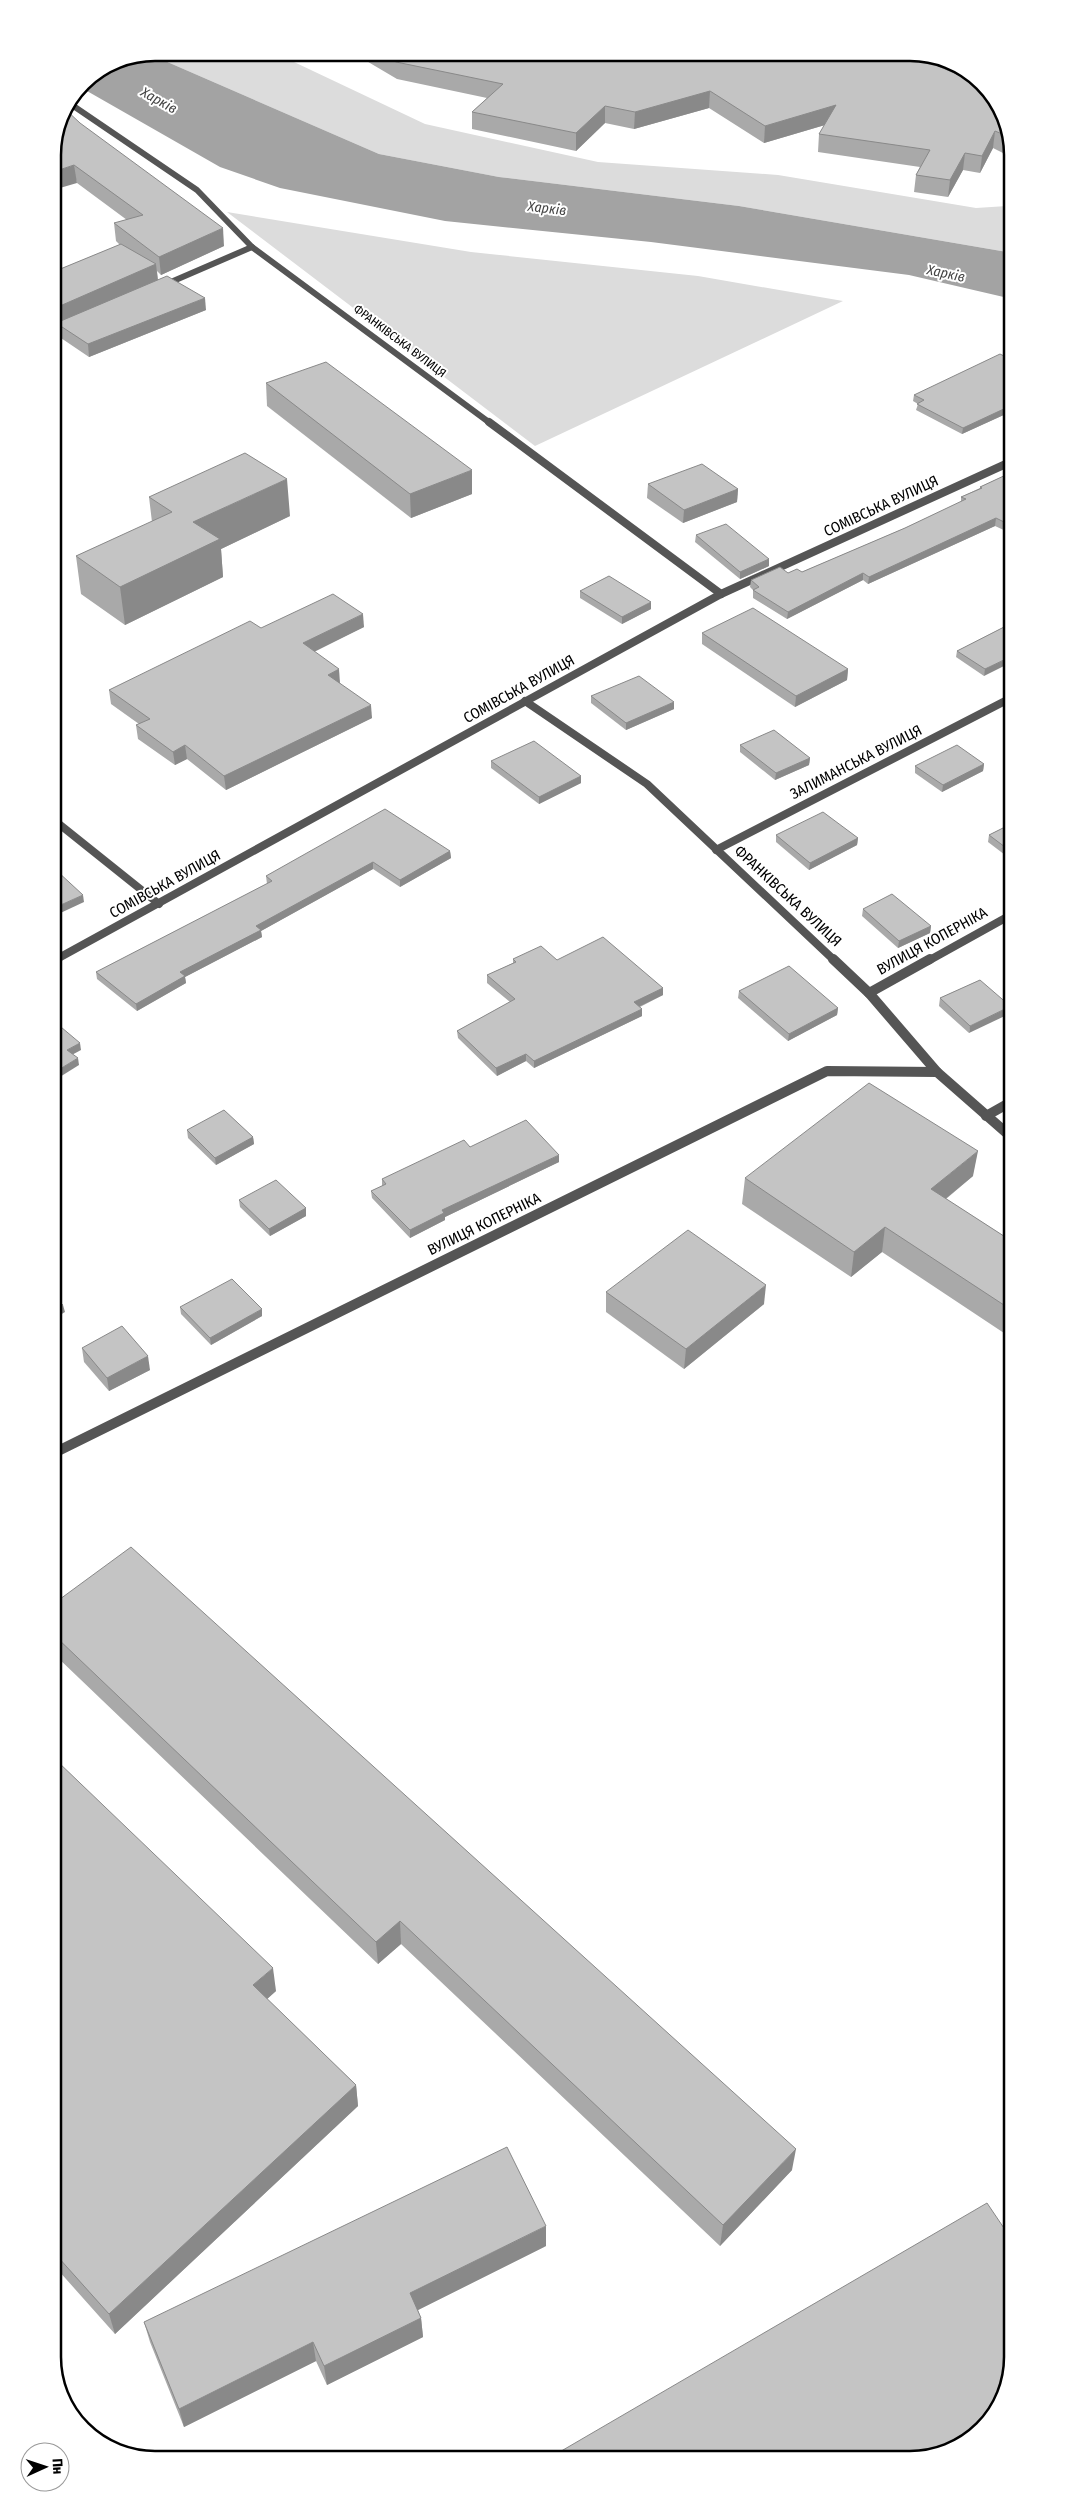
<svg xmlns="http://www.w3.org/2000/svg" width="1065" height="2512" viewBox="0 0 1065 2512" font-family="'Fira Sans Condensed',sans-serif">
	<style>
		.green { fill: #dcdcdc }
		.water { fill: #a3a3a3 }
		.lines { fill: none; stroke-linecap: round; stroke-linejoin: round }
		.street-far2 { stroke: #555; stroke-width: 6 }
		.street-far1 { stroke: #555; stroke-width: 8 }
		.street { stroke: #555; stroke-width: 10 }
		.wall { fill: #a9a9a9 }
		.shaded-wall { fill: #898989 }
		.building { fill: #c4c4c4; stroke: #898989 }
		.labels { text-anchor: middle; stroke-width: 4; stroke-linejoin: round; paint-order: stroke }
		.far-street-label { font-size: 12px; fill: #000; stroke: #fff }
		.far-water-label { font-size: 14px; font-style: italic; fill: #444; stroke: #fff }
		.street-label { font-size: 15px; fill: #000; stroke: #fff }
		.rim { fill: none; stroke: #000; stroke-width: 2.5 }
	</style>
	<rect width="100%" height="100%" fill="#fff"/>
	<!-- green -->
	<g class="green">
		<path d="M 156,53 L 275,53 L 425,124 L 598,162 L 778,175 L 976,208 L 1007,206 L 1007,252 L 739,206 L 499,177 L 379,154 L 149,54 Z"/>
		<path d="M 227,212 L 471,252 L 698,276 L 843,301 L 535,446 Z"/>
	</g>
	<!-- water -->
	<path class="water" d="M 149,54 L 379,154 L 499,177 L 739,206 L 1007,252 L 1008,298 L 909,275 L 651,242 L 445,221 L 280,188 L 220,167 L 80,87 L 83,82 L 116,60 Z"/>
	<g class="lines">
		<!-- street-far2 -->
		<g class="street-far2">
			<path d="M 69,103 L 197,190 L 252,247 L 490,423"/>
			<path d="M 164,285 L 252,247"/>
		</g>
		<!-- street-far1 -->
		<g class="street-far1">
			<path d="M 489,422 L 721,594"/>
			<path d="M 525,701 L 647,784 L 835,961"/>
			<path d="M 54,820 L 159,904"/>
			<path d="M 716,850 L 1009,699"/>
			<path d="M 55,960 L 721,594 L 1008,463"/>
			<path d="M 928,961 L 1009,916"/>
		</g>
		<!-- street -->
		<g class="street">
			<path d="M 833,959 L 869,993 L 937,1072 L 1010,1136"/>
			<path d="M 869,993 L 930,959"/>
			<path d="M 986,1116 L 1009,1103"/>
			<path d="M 56,1452 L 827,1071 L 937,1072"/>
		</g>
	</g>
	<!-- wall -->
	<g class="wall">
		<path d="M 353,53 L 917,53 L 970,73 L 961,76 L 1007,123 L 1007,155 L 993,148 L 980,173 L 963,170 L 948,197 L 914,192 L 916,175 L 920,167 L 818,152 L 819,134 L 825,125 L 764,143 L 709,108 L 634,129 L 605,123 L 576,151 L 472,129 L 472,112 L 487,98 L 397,79 Z"/>
		<path d="M 60,116 L 224,246 L 161,275 L 157,271 L 158,280 L 206,310 L 89,357 L 58,336 L 57,327 L 53,328 L 53,272 L 120,245 L 116,241 L 114,223 L 127,220 L 77,183 L 60,128 L 59,123 Z"/>
		<path d="M 1008,358 L 1008,413 L 962,434 L 916,410 L 918,404 L 913,401 L 914,395 Z"/>
		<path d="M 266,383 L 472,494 L 411,518 L 267,406 Z"/>
		<path d="M 1008,474 L 1008,532 L 995,526 L 868,584 L 863,580 L 787,619 L 753,598 L 753,590 L 750,587 L 751,580 L 788,573 L 802,572 L 905,528 L 961,502 L 961,497 L 980,488 L 980,487 Z"/>
		<path d="M 648,484 L 738,489 L 737,502 L 683,523 L 647,498 Z"/>
		<path d="M 149,497 L 290,516 L 221,549 L 223,577 L 125,625 L 81,594 L 76,556 L 152,522 Z"/>
		<path d="M 696,535 L 769,559 L 769,566 L 740,579 L 695,542 Z"/>
		<path d="M 580,591 L 651,609 L 622,624 L 580,598 Z"/>
		<path d="M 1008,625 L 984,676 L 956,657 L 957,651 Z"/>
		<path d="M 364,627 L 314,651 L 340,683 L 372,718 L 226,790 L 187,759 L 175,765 L 138,739 L 136,725 L 139,724 L 111,704 L 109,690 L 261,628 Z"/>
		<path d="M 702,633 L 848,669 L 847,680 L 795,707 L 702,644 Z"/>
		<path d="M 591,696 L 674,709 L 626,730 L 591,703 Z"/>
		<path d="M 740,745 L 810,758 L 809,765 L 775,780 L 740,752 Z"/>
		<path d="M 491,761 L 581,776 L 581,783 L 539,804 L 491,768 Z"/>
		<path d="M 984,764 L 983,771 L 942,792 L 915,773 L 915,766 Z"/>
		<path d="M 1009,825 L 1009,858 L 988,842 L 989,835 Z"/>
		<path d="M 776,835 L 858,838 L 857,845 L 809,870 L 776,842 Z"/>
		<path d="M 450,851 L 451,858 L 400,887 L 373,869 L 261,931 L 262,937 L 185,977 L 186,983 L 137,1011 L 97,979 L 96,972 L 267,884 L 266,876 Z"/>
		<path d="M 863,909 L 931,926 L 930,933 L 898,948 L 862,916 Z"/>
		<path d="M 513,959 L 557,960 L 663,988 L 663,995 L 640,1007 L 642,1009 L 642,1016 L 534,1068 L 526,1061 L 497,1076 L 458,1038 L 457,1031 L 510,1002 L 487,983 L 487,975 L 513,963 Z"/>
		<path d="M 980,980 L 969,1033 L 939,1006 L 940,998 Z"/>
		<path d="M 739,991 L 838,1008 L 837,1015 L 788,1041 L 738,998 Z"/>
		<path d="M 187,1130 L 253,1137 L 254,1144 L 216,1165 L 188,1138 Z"/>
		<path d="M 470,1147 L 559,1162 L 445,1217 L 445,1220 L 410,1238 L 372,1198 L 371,1191 L 382,1186 L 382,1179 Z"/>
		<path d="M 973,1176 L 946,1199 L 1010,1240 L 1010,1337 L 882,1252 L 851,1277 L 742,1204 L 745,1178 Z"/>
		<path d="M 239,1200 L 306,1208 L 306,1216 L 270,1236 L 240,1207 Z"/>
		<path d="M 606,1292 L 764,1304 L 684,1369 L 606,1312 Z"/>
		<path d="M 180,1307 L 262,1316 L 211,1345 L 181,1314 Z"/>
		<path d="M 82,1348 L 150,1370 L 109,1391 L 84,1362 Z"/>
		<path d="M 56,1602 L 792,2170 L 720,2246 L 401,1944 L 378,1964 L 56,1656 Z"/>
		<path d="M 56,1760 L 276,1991 L 267,1999 L 356,2085 L 358,2106 L 115,2334 L 58,2270 Z"/>
		<path d="M 546,2246 L 418,2310 L 421,2318 L 423,2337 L 327,2385 L 316,2361 L 184,2427 L 150,2342 L 144,2322 Z"/>
	</g>
	<!-- shaded-wall -->
	<g class="shaded-wall">
		<path d="M 945,64 L 970,73 L 936,82 L 938,66 Z"/>
		<path d="M 710,91 L 709,108 L 634,129 L 635,112 Z"/>
		<path d="M 836,105 L 835,122 L 764,143 L 765,126 Z"/>
		<path d="M 605,106 L 605,123 L 576,151 L 576,133 Z"/>
		<path d="M 995,131 L 993,148 L 980,173 L 982,156 Z"/>
		<path d="M 965,153 L 963,170 L 948,197 L 950,180 Z"/>
		<path d="M 74,165 L 77,183 L 53,190 L 53,172 Z"/>
		<path d="M 223,228 L 224,246 L 161,275 L 159,257 Z"/>
		<path d="M 156,264 L 158,282 L 56,323 L 57,327 L 53,328 L 53,309 Z"/>
		<path d="M 205,298 L 206,310 L 89,357 L 88,344 Z"/>
		<path d="M 1008,407 L 1008,413 L 962,434 L 963,428 Z"/>
		<path d="M 61,446 L 62,453 L 53,456 L 53,449 Z"/>
		<path d="M 472,470 L 472,494 L 411,518 L 410,494 Z"/>
		<path d="M 287,479 L 290,516 L 221,549 L 223,577 L 125,625 L 120,587 L 193,522 Z"/>
		<path d="M 738,489 L 737,502 L 683,523 L 684,510 Z"/>
		<path d="M 996,518 L 995,526 L 868,584 L 869,577 Z"/>
		<path d="M 769,559 L 769,566 L 740,579 L 740,572 Z"/>
		<path d="M 863,573 L 863,580 L 787,619 L 788,612 Z"/>
		<path d="M 651,602 L 651,609 L 622,624 L 622,617 Z"/>
		<path d="M 363,614 L 364,627 L 304,657 L 303,643 Z"/>
		<path d="M 1008,658 L 1008,664 L 984,676 L 985,669 Z"/>
		<path d="M 339,669 L 340,683 L 329,689 L 328,675 Z"/>
		<path d="M 848,669 L 847,680 L 795,707 L 796,696 Z"/>
		<path d="M 674,702 L 674,709 L 626,730 L 626,723 Z"/>
		<path d="M 371,705 L 372,718 L 226,790 L 224,776 Z"/>
		<path d="M 185,745 L 187,759 L 175,765 L 173,752 Z"/>
		<path d="M 810,758 L 809,765 L 775,780 L 776,773 Z"/>
		<path d="M 984,764 L 983,771 L 942,792 L 943,785 Z"/>
		<path d="M 581,776 L 581,783 L 539,804 L 539,797 Z"/>
		<path d="M 858,838 L 857,845 L 809,870 L 810,863 Z"/>
		<path d="M 450,851 L 451,858 L 400,887 L 400,880 Z"/>
		<path d="M 373,862 L 373,869 L 261,931 L 262,937 L 185,977 L 186,983 L 137,1011 L 136,1004 L 180,972 L 256,926 Z"/>
		<path d="M 83,895 L 84,902 L 54,916 L 54,908 Z"/>
		<path d="M 931,926 L 930,933 L 898,948 L 899,941 Z"/>
		<path d="M 663,988 L 663,995 L 634,1009 L 634,1002 Z"/>
		<path d="M 1009,1007 L 1009,1014 L 969,1033 L 970,1026 Z"/>
		<path d="M 838,1008 L 837,1015 L 788,1041 L 789,1034 Z"/>
		<path d="M 642,1009 L 642,1016 L 534,1068 L 534,1061 Z"/>
		<path d="M 80,1043 L 81,1050 L 68,1057 L 67,1050 Z"/>
		<path d="M 526,1054 L 526,1061 L 497,1076 L 496,1068 Z"/>
		<path d="M 78,1058 L 79,1065 L 55,1080 L 55,1072 Z"/>
		<path d="M 253,1137 L 254,1144 L 216,1165 L 215,1158 Z"/>
		<path d="M 978,1151 L 973,1176 L 927,1214 L 931,1189 Z"/>
		<path d="M 559,1155 L 559,1162 L 445,1217 L 445,1220 L 410,1238 L 410,1230 L 442,1210 Z"/>
		<path d="M 306,1208 L 306,1216 L 270,1236 L 269,1229 Z"/>
		<path d="M 885,1227 L 882,1252 L 851,1277 L 854,1252 Z"/>
		<path d="M 766,1285 L 764,1304 L 684,1369 L 686,1349 Z"/>
		<path d="M 63,1305 L 65,1312 L 55,1318 L 55,1310 Z"/>
		<path d="M 262,1309 L 262,1316 L 211,1345 L 210,1338 Z"/>
		<path d="M 148,1356 L 150,1370 L 109,1391 L 107,1378 Z"/>
		<path d="M 400,1921 L 401,1944 L 378,1964 L 376,1942 Z"/>
		<path d="M 273,1968 L 276,1991 L 257,2008 L 253,1985 Z"/>
		<path d="M 356,2085 L 358,2106 L 115,2334 L 109,2314 Z"/>
		<path d="M 796,2149 L 792,2170 L 720,2246 L 723,2225 Z"/>
		<path d="M 546,2226 L 546,2246 L 412,2313 L 410,2293 Z"/>
		<path d="M 421,2318 L 423,2337 L 327,2385 L 324,2366 Z"/>
		<path d="M 313,2342 L 316,2361 L 184,2427 L 179,2409 Z"/>
	</g>
	<!-- building -->
	<g class="building">
		<path d="M 380,53 L 917,53 L 945,64 L 938,66 L 980,84 L 1007,123 L 1007,136 L 995,131 L 982,156 L 965,153 L 950,180 L 916,175 L 930,150 L 819,134 L 836,105 L 765,126 L 710,91 L 635,112 L 605,106 L 576,133 L 472,112 L 503,84 L 396,62 Z"/>
		<path d="M 65,109 L 80,123 L 223,228 L 159,257 L 114,223 L 143,215 L 74,165 L 53,172 L 53,149 L 57,129 L 61,128 L 59,121 L 60,116 Z"/>
		<path d="M 121,244 L 156,264 L 53,309 L 53,272 Z"/>
		<path d="M 167,276 L 205,298 L 88,344 L 56,323 Z"/>
		<path d="M 1000,354 L 1008,358 L 1008,407 L 963,428 L 917,404 L 924,400 L 914,395 Z"/>
		<path d="M 326,362 L 472,470 L 410,494 L 266,383 Z"/>
		<path d="M 53,440 L 61,446 L 53,449 Z"/>
		<path d="M 245,453 L 287,479 L 193,522 L 220,539 L 120,587 L 76,556 L 172,512 L 149,497 Z"/>
		<path d="M 702,464 L 738,489 L 684,510 L 648,484 Z"/>
		<path d="M 1008,474 L 1008,524 L 996,518 L 869,577 L 863,573 L 788,612 L 753,590 L 759,587 L 751,580 L 780,567 L 788,573 L 797,569 L 802,572 L 905,528 L 966,499 L 961,497 L 982,488 L 980,487 Z"/>
		<path d="M 726,524 L 769,559 L 740,572 L 696,535 Z"/>
		<path d="M 609,576 L 651,602 L 622,617 L 580,591 Z"/>
		<path d="M 333,594 L 363,614 L 303,643 L 339,669 L 328,675 L 371,705 L 224,776 L 185,745 L 173,752 L 136,725 L 150,719 L 109,690 L 250,621 L 261,628 Z"/>
		<path d="M 753,608 L 848,669 L 796,696 L 702,633 Z"/>
		<path d="M 1008,625 L 1008,658 L 985,669 L 957,651 Z"/>
		<path d="M 639,676 L 674,702 L 626,723 L 591,696 Z"/>
		<path d="M 774,730 L 810,758 L 776,773 L 740,745 Z"/>
		<path d="M 534,741 L 581,776 L 539,797 L 491,761 Z"/>
		<path d="M 957,745 L 984,764 L 943,785 L 915,766 Z"/>
		<path d="M 385,809 L 450,851 L 400,880 L 373,862 L 256,926 L 261,930 L 180,972 L 185,976 L 136,1004 L 96,972 L 272,881 L 266,876 Z"/>
		<path d="M 823,812 L 858,838 L 810,863 L 776,835 Z"/>
		<path d="M 1009,825 L 1009,850 L 989,835 Z"/>
		<path d="M 57,871 L 83,895 L 54,908 L 54,873 Z"/>
		<path d="M 892,894 L 931,926 L 899,941 L 863,909 Z"/>
		<path d="M 603,937 L 663,988 L 634,1002 L 642,1009 L 534,1061 L 526,1054 L 496,1068 L 457,1031 L 515,999 L 487,975 L 516,962 L 513,959 L 541,946 L 557,960 Z"/>
		<path d="M 789,966 L 838,1008 L 789,1034 L 739,991 Z"/>
		<path d="M 980,980 L 1009,1005 L 1009,1007 L 970,1026 L 940,998 Z"/>
		<path d="M 55,1022 L 80,1043 L 67,1050 L 78,1058 L 55,1072 Z"/>
		<path d="M 869,1083 L 978,1151 L 931,1189 L 1010,1240 L 1010,1309 L 885,1227 L 854,1252 L 745,1178 Z"/>
		<path d="M 224,1110 L 253,1137 L 215,1158 L 187,1130 Z"/>
		<path d="M 526,1120 L 559,1155 L 442,1210 L 444,1213 L 410,1230 L 371,1191 L 386,1184 L 382,1179 L 464,1140 L 470,1147 Z"/>
		<path d="M 276,1180 L 306,1208 L 269,1229 L 239,1200 Z"/>
		<path d="M 688,1230 L 766,1285 L 686,1349 L 606,1292 Z"/>
		<path d="M 232,1279 L 262,1309 L 210,1338 L 180,1307 Z"/>
		<path d="M 55,1299 L 63,1305 L 55,1310 Z"/>
		<path d="M 122,1326 L 148,1356 L 107,1378 L 82,1348 Z"/>
		<path d="M 131,1547 L 796,2149 L 723,2225 L 400,1921 L 376,1942 L 56,1637 L 56,1602 Z"/>
		<path d="M 56,1760 L 273,1968 L 253,1985 L 356,2085 L 109,2314 L 58,2257 Z"/>
		<path d="M 507,2147 L 546,2226 L 410,2293 L 421,2318 L 324,2366 L 313,2342 L 179,2409 L 144,2322 Z"/>
		<path d="M 987,2203 L 1012,2240 L 1012,2357 L 991,2419 L 942,2454 L 551,2457 Z"/>
	</g>
	<g class="labels">
		<!-- far-street labels -->
		<g class="far-street-label">
			<text transform="translate(400 341) rotate(37)" y="4">ФРАНКІВСЬКА ВУЛИЦЯ</text>
		</g>
		<!-- far-water labels -->
		<g class="far-water-label">
			<text transform="translate(159 100) rotate(29)" y="5">Харків</text>
			<text transform="translate(547 208) rotate(7)" y="5">Харків</text>
			<text transform="translate(946 273) rotate(12)" y="5">Харків</text>
		</g>
		<!-- street labels -->
		<g class="street-label">
			<text transform="translate(881 506) rotate(-25)" y="5">СОМІВСЬКА ВУЛИЦЯ</text>
			<text transform="translate(519 689) rotate(-29)" y="5">СОМІВСЬКА ВУЛИЦЯ</text>
			<text transform="translate(856 762) rotate(-27)" y="5">ЗАЛИМАНСЬКА ВУЛИЦЯ</text>
			<text transform="translate(165 884) rotate(-29)" y="5">СОМІВСЬКА ВУЛИЦЯ</text>
			<text transform="translate(788 896) rotate(43)" y="5">ФРАНКІВСЬКА ВУЛИЦЯ</text>
			<text transform="translate(932 941) rotate(-29)" y="5">ВУЛИЦЯ КОПЕРНІКА</text>
			<text transform="translate(484 1224) rotate(-26)" y="5">ВУЛИЦЯ КОПЕРНІКА</text>
		</g>
	</g>
	<!-- crop -->
	<path d="M0 0H1065V2512H0ZM155 61H910A94 94 0 0 1 1004 155V2357A94 94 0 0 1 910 2451H155A94 94 0 0 1 61 2357V155A94 94 0 0 1 155 61Z" fill="#fff" fill-rule="evenodd"/>
	<path class="rim" d="M155 61H910A94 94 0 0 1 1004 155V2357A94 94 0 0 1 910 2451H155A94 94 0 0 1 61 2357V155A94 94 0 0 1 155 61Z"/>
	<!-- north arrow -->
	<g transform="translate(45 2467) rotate(87)"><circle r="24" fill="#ffffff" stroke="#999999"/>
	<path d="M0-4L9 19L0 12L-9 19Z" fill="#000000"/>
	<text y="-8" font-size="14" font-weight="bold" text-anchor="middle" fill="#000000">Пн</text>
	</g>
</svg>
